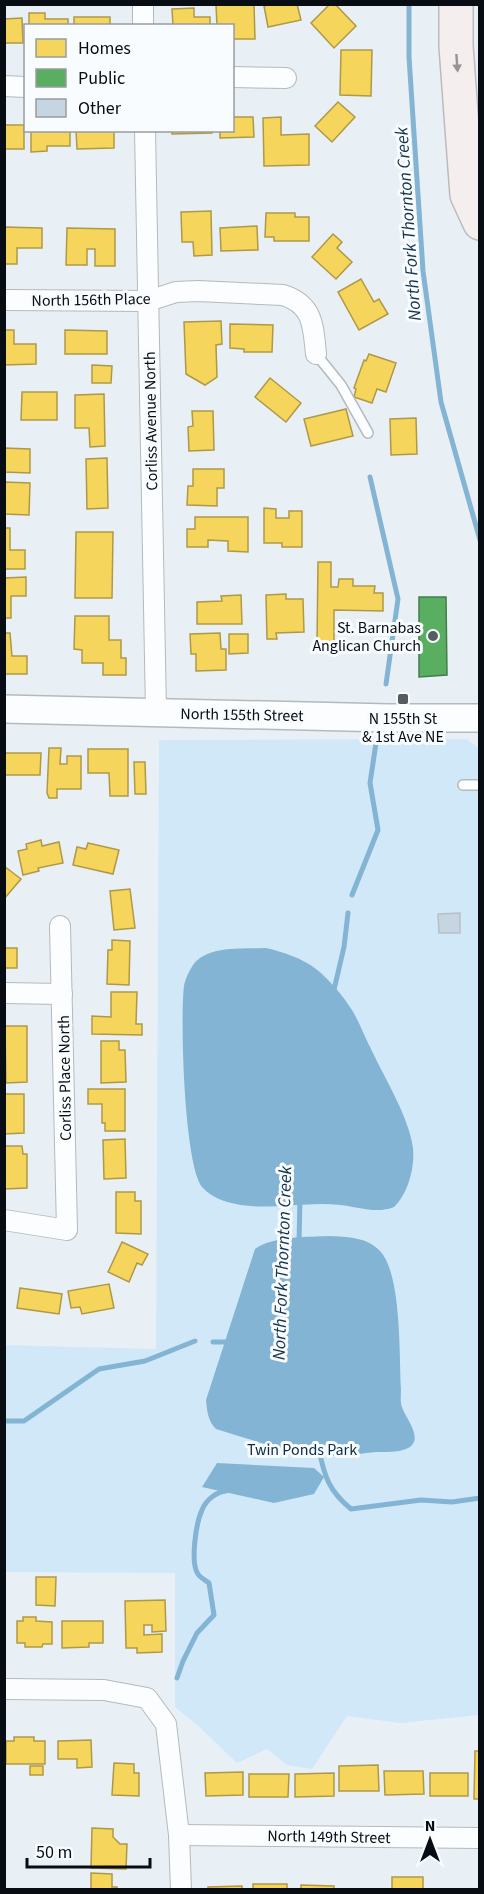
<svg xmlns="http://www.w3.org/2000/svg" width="484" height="1894" viewBox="0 0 484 1894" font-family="'Source Sans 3',sans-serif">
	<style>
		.green { fill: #d1e8f9 }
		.water { fill: #83b4d4 }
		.homes { fill: #f6d55c; stroke: #ae9946; stroke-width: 1.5 }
		.public { fill: #5aae61; stroke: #417e49; stroke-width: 1.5 }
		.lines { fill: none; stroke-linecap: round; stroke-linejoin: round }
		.stream { stroke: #83b4d4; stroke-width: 5 }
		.building { fill: #c5d5e1; stroke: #b9c0c4; stroke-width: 1.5 }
		.lane-casing { stroke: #b3babe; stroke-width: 12 }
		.street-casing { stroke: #b3babe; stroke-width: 22 }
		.secondary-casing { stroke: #b3babe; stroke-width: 30 }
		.highway-casing { stroke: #bdbabc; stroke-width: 36 }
		.lane { stroke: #fcfdfe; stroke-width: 9 }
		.street { stroke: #fcfdfe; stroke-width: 20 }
		.secondary { stroke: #fcfdfe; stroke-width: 27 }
		.highway { stroke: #f4eeee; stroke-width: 33 }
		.oneway { fill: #959496 }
		.poi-dot { fill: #565c62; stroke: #f8fcff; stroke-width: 2 }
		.labels { text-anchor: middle; stroke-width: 6; stroke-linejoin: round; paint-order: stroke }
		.street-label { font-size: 16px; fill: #070d12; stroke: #f8fcff }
		.poi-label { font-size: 16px; fill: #070d12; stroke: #f8fcff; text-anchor: end }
		.park-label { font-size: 16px; fill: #0e2c40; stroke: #f8fcff }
		.water-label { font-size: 18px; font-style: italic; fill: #153246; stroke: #f8fcff }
	</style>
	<rect width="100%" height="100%" fill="#e8f0f6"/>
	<!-- green -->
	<path class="green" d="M 467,739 L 480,749 L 479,1715 L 400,1723 L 347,1716 L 312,1769 L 287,1765 L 267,1749 L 237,1763 L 197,1725 L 175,1707 L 175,1573 L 5,1572 L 5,1345 L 156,1349 L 159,740 Z"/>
	<!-- water -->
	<g class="water">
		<path d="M 266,948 C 283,952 302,958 316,969 C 329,979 343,996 352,1010 C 360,1023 365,1038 372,1051 C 385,1079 409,1117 413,1148 C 415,1167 408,1194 394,1207 C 377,1214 358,1207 340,1205 C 306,1201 269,1211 236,1204 C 225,1202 211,1197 203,1188 C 184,1168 180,1018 184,986 C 185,980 189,971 193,965 C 207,945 244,949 266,948 Z"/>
		<path d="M 329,1236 C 348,1237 367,1237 380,1251 C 402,1274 399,1357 401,1389 C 401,1395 400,1402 402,1407 C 405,1417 421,1435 412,1445 C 405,1453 386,1452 376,1452 C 363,1453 349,1456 336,1456 C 294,1455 255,1441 216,1429 C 208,1421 207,1411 206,1400 L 255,1249 C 272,1236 309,1237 329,1236 Z"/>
		<path d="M 217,1463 L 314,1468 L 324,1477 L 314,1494 L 274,1503 L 202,1487 Z"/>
	</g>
	<!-- homes -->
	<g class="homes">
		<path d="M 254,4 L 255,39 L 232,39 L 232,26 L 217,26 L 216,5 Z"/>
		<path d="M 272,4 L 297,4 L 301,20 L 268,27 L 264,6 Z"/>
		<path d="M 330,4 L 335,4 L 356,26 L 334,48 L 311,23 Z"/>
		<path d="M 194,8 L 194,17 L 210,17 L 210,26 L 173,26 L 172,9 Z"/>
		<path d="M 29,13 L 45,13 L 45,19 L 68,19 L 68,26 L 29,26 Z"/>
		<rect x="74" y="17" width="36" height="9"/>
		<path d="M 22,18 L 23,43 L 4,43 L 4,19 Z"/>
		<path d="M 341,50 L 372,50 L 371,96 L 340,95 Z"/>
		<path d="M 338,102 L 355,117 L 332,142 L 315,126 Z"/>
		<path d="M 232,117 L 253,117 L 254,137 L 220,138 L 220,130 L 232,130 Z"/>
		<path d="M 281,117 L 281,135 L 309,134 L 309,165 L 264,166 L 263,118 Z"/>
		<rect x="4" y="125" width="20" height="24"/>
		<path d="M 31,130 L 70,130 L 70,146 L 47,146 L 47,151 L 31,152 Z"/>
		<path d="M 76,130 L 114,130 L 114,148 L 77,149 Z"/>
		<path d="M 172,130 L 212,130 L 212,133 L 172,134 Z"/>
		<path d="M 211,211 L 212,255 L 194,256 L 193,242 L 182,242 L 181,212 Z"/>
		<path d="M 266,213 L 295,213 L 295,217 L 309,217 L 309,241 L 274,241 L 274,237 L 265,237 Z"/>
		<path d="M 257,226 L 258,250 L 221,251 L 220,228 Z"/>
		<path d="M 4,227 L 42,228 L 42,248 L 17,248 L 17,264 L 4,264 Z"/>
		<path d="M 67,228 L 115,229 L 115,266 L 95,266 L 95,249 L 87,249 L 87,265 L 66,265 Z"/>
		<path d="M 333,234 L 342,242 L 337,248 L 352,262 L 336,279 L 312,257 Z"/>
		<path d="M 361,279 L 374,302 L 379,299 L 388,314 L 359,330 L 338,292 Z"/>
		<path d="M 221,321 L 222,344 L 216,345 L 217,377 L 205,385 L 186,374 L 184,322 Z"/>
		<path d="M 230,324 L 273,325 L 272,352 L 244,352 L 244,349 L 230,348 Z"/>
		<path d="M 4,330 L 14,330 L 14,344 L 36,344 L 36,364 L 4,365 Z"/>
		<path d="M 65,330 L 107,331 L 107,354 L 65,354 Z"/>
		<path d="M 369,354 L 396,363 L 386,392 L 377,389 L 372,403 L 354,397 L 356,389 L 354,388 L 364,360 L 366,361 Z"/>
		<path d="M 92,365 L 112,366 L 111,383 L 92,383 Z"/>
		<path d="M 270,378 L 301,403 L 286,422 L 255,397 Z"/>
		<path d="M 22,392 L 57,392 L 57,420 L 21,420 Z"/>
		<path d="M 104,394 L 105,446 L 90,447 L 89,428 L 75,428 L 75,395 Z"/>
		<path d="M 346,409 L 353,436 L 311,446 L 304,419 Z"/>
		<path d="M 192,411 L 213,411 L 214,450 L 189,451 L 188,427 L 193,426 Z"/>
		<path d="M 416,418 L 417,454 L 391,455 L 390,419 Z"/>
		<path d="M 4,448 L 30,449 L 30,473 L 4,472 Z"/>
		<path d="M 107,458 L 108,508 L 87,509 L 86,459 Z"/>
		<path d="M 193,469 L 224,469 L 224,488 L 217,488 L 217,506 L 187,505 L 188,486 L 193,486 Z"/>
		<path d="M 4,482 L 30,483 L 29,515 L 4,514 Z"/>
		<path d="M 264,508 L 276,509 L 276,518 L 289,518 L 289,511 L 302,511 L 302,547 L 282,547 L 282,543 L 264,543 Z"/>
		<path d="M 195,517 L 248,517 L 248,552 L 228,551 L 228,541 L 208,540 L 208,547 L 187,547 L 187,529 L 195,529 Z"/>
		<path d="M 4,528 L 10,528 L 10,550 L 25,550 L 25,569 L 4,569 Z"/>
		<path d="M 76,532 L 113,532 L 112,598 L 75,598 Z"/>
		<path d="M 318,562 L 331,562 L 331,587 L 338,587 L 339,579 L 353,579 L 353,586 L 375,586 L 374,593 L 383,593 L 383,611 L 334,610 L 334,644 L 317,644 Z"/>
		<path d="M 26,577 L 26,596 L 11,596 L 11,618 L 4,618 L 4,578 Z"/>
		<path d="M 286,594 L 286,599 L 303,599 L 304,632 L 276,633 L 277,639 L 267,639 L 266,595 Z"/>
		<path d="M 241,595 L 242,624 L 197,624 L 197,602 L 222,601 L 221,596 Z"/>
		<path d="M 75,616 L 109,616 L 109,640 L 121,640 L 121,658 L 126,658 L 126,675 L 103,675 L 103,663 L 82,663 L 82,650 L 74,649 Z"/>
		<path d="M 4,633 L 10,633 L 12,656 L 27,656 L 27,674 L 4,674 Z"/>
		<path d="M 220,633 L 221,649 L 226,649 L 226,670 L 196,671 L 196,654 L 191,654 L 190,634 Z"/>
		<path d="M 229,634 L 248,634 L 248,653 L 229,654 Z"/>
		<path d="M 49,748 L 61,748 L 60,764 L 67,764 L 67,756 L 81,756 L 81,789 L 57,789 L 57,798 L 49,798 L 47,793 Z"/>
		<path d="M 88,749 L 128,749 L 128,796 L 110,796 L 109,773 L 88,773 Z"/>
		<path d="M 4,753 L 41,753 L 40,775 L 4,775 Z"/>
		<path d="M 134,762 L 145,762 L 146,794 L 135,794 Z"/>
		<path d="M 41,840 L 42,846 L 59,842 L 63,863 L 38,868 L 39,871 L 23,875 L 18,851 L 27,849 L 26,844 Z"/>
		<path d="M 88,843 L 119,850 L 113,874 L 73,865 L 77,847 L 86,849 Z"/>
		<path d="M 4,866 L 21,879 L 4,899 Z"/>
		<path d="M 130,889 L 135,928 L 114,930 L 110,891 Z"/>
		<path d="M 112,940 L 130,941 L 129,985 L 107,984 L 108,950 L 112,950 Z"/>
		<rect x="4" y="948" width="13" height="20"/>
		<path d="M 111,992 L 137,992 L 136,1024 L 142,1024 L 142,1035 L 92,1034 L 92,1016 L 111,1017 Z"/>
		<path d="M 5,1026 L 27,1026 L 27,1082 L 6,1083 Z"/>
		<path d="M 101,1041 L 119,1041 L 119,1050 L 125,1050 L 126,1082 L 101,1083 Z"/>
		<path d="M 88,1089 L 125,1089 L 125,1131 L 105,1131 L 105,1123 L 102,1123 L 102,1104 L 88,1104 Z"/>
		<path d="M 4,1094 L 24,1094 L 24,1133 L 4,1134 Z"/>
		<path d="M 125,1139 L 126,1178 L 104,1179 L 103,1140 Z"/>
		<path d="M 4,1146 L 22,1146 L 23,1154 L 27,1154 L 27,1188 L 4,1189 Z"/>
		<path d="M 116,1192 L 135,1192 L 135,1201 L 141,1201 L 141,1234 L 116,1233 Z"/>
		<path d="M 122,1242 L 148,1254 L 142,1265 L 137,1263 L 129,1282 L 108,1272 Z"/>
		<path d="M 109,1284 L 114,1308 L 82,1314 L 80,1307 L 71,1308 L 68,1291 Z"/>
		<path d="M 20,1288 L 62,1294 L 59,1314 L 17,1308 Z"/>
		<path d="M 36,1577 L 56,1577 L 55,1606 L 36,1605 Z"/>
		<path d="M 165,1600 L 166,1631 L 152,1632 L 152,1625 L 144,1625 L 144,1635 L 162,1634 L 162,1652 L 137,1653 L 137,1648 L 126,1648 L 125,1601 Z"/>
		<path d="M 23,1617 L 36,1617 L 36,1621 L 52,1622 L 52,1644 L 43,1644 L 42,1647 L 25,1647 L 25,1643 L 17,1643 L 17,1621 L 23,1621 Z"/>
		<path d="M 62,1621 L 103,1621 L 103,1643 L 89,1643 L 89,1647 L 62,1648 Z"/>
		<path d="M 14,1737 L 34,1737 L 34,1741 L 45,1741 L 45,1764 L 6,1764 L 6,1741 L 14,1741 Z"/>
		<path d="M 91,1740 L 92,1767 L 77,1768 L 77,1759 L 58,1759 L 58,1741 Z"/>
		<path d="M 475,1751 L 480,1751 L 480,1799 L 474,1799 Z"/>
		<path d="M 114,1763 L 134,1764 L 134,1773 L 139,1773 L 139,1796 L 112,1795 Z"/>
		<path d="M 378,1765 L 379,1791 L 339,1791 L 339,1766 Z"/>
		<rect x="30" y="1766" width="13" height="9"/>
		<path d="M 384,1771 L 423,1771 L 424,1794 L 385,1795 Z"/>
		<path d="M 243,1772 L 243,1795 L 206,1796 L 205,1773 Z"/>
		<path d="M 334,1773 L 334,1796 L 295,1797 L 295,1774 Z"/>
		<rect x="430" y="1773" width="38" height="23"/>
		<path d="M 249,1774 L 289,1774 L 288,1797 L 249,1797 Z"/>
		<path d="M 92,1828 L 113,1829 L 113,1837 L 120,1844 L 127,1844 L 126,1869 L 91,1868 Z"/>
		<path d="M 91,1873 L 112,1874 L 112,1887 L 117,1887 L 117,1890 L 91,1890 Z"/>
		<rect x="392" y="1877" width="31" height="13"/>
		<rect x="253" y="1884" width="34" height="6"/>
		<path d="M 301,1885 L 334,1886 L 334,1890 L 301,1890 Z"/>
		<path d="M 242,1886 L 242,1890 L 208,1890 L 208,1887 Z"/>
	</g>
	<!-- public -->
	<path class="public" d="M 419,597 L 446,597 L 447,675 L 419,677 Z"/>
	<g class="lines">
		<!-- stream -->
		<g class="stream">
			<path d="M 409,4 L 409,57 L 423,271 L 441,402 L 480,540"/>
			<path d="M 370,477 L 398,599 L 386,684"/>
			<path d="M 352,895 L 378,830 L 370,783 L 376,743"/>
			<path d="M 333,994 L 344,947 L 348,913"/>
			<path d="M 299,1243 L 300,1198"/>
			<path d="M 213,1342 L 229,1342"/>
			<path d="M 4,1421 L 24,1421 L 99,1369 L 145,1361 L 195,1341"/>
			<path d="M 319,1449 C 324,1476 329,1491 351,1509 L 421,1500 L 452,1502 L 480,1498"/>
			<path d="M 177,1678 L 183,1661 L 197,1633 L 214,1615 L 209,1583 C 206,1580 200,1578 198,1574 C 190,1563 196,1523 202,1510 C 206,1500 216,1492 226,1491"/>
		</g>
	</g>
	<!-- building -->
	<path class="building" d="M 460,913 L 460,933 L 439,933 L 438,914 Z"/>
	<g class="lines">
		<defs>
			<g id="lane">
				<path d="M 316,354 L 341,385 L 368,433"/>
				<path d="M 463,785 L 480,785"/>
			</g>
			<g id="street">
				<path d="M 143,4 L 143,26"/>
				<path d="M 232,77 L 286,78"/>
				<path d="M 4,86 L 26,87"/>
				<path d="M 145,130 L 156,712"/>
				<path d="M 4,300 L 148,301 L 176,292 L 198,291 L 283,295 C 314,305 313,326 316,354"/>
				<path d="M 4,993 L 62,994"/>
				<path d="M 4,1220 L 67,1230 L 60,926"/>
				<path d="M 4,1689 L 104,1690 L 147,1698 L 166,1724 L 179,1835 L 181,1890"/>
				<path d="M 179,1835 L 480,1838"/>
			</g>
			<path id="secondary" d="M 4,709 L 389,718 L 480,718"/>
			<path id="highway" d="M 456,4 L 456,46 L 467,195 L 480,223"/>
		</defs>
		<!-- lane casing -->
		<use href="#lane" class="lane-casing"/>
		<!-- street casing -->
		<use href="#street" class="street-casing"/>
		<!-- secondary casing -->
		<use href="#secondary" class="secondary-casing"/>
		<!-- highway casing -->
		<use href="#highway" class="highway-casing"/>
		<!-- lane -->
		<use href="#lane" class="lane"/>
		<!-- street -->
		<use href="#street" class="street"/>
		<!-- secondary -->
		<use href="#secondary" class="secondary"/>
		<!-- highway -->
		<use href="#highway" class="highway"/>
	</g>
	<!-- one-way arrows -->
	<defs><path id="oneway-solid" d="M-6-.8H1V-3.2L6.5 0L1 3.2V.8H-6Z" transform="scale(1.5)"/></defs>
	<use class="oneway" href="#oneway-solid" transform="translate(457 63) rotate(86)"/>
	<!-- markers -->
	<g class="poi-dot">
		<circle cx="433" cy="636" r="6"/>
		<rect x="397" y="693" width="12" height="12" rx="3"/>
	</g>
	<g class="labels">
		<!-- street labels -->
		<g class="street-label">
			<text transform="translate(91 299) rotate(-1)" y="6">North 156th Place</text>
			<text transform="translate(150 421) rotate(-91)" y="6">Corliss Avenue North</text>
			<text transform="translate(242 714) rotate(1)" y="6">North 155th Street</text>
			<text transform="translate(64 1078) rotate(-91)" y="6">Corliss Place North</text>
			<text transform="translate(329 1836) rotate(1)" y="6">North 149th Street</text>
		</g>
		<!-- poi labels -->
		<g class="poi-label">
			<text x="421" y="633">St. Barnabas<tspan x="421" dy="18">Anglican Church</tspan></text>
			<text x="403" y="724" text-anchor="middle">N 155th St<tspan x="403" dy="18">&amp; 1st Ave NE</tspan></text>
		</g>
		<!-- park labels -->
		<g class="park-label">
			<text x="302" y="1455">Twin Ponds Park</text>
		</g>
		<!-- water labels -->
		<g class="water-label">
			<text transform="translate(408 224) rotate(-94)" y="6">North Fork Thornton Creek</text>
			<text transform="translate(282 1263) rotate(-88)" y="6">North Fork Thornton Creek</text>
		</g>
	</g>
	<!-- border -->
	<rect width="484" height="1894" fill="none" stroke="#070d12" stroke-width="12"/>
	<!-- legend -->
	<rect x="24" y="24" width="210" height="108" fill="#f8fcff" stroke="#989ca0" stroke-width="1.5"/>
	<rect x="36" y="39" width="30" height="18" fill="#f6d55c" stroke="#989ca0" stroke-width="1.5"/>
	<text x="78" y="54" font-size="18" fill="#070d12">Homes</text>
	<rect x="36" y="69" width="30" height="18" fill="#5aae61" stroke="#989ca0" stroke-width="1.5"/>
	<text x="78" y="84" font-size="18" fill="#070d12">Public</text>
	<rect x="36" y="99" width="30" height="18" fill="#c5d5e1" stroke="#989ca0" stroke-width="1.5"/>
	<text x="78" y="114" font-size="18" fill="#070d12">Other</text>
	<!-- north arrow -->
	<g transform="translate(430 1840)" stroke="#f8fcff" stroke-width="4.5" paint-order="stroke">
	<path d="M0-4.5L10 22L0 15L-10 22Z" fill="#070d12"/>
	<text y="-9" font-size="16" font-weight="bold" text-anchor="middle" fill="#070d12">N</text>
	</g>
	<!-- scale -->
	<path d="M27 1858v9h123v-9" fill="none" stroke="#070d12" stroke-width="3"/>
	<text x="36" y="1858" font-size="18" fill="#070d12" stroke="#f8fcff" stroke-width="4.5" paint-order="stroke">50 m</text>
</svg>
